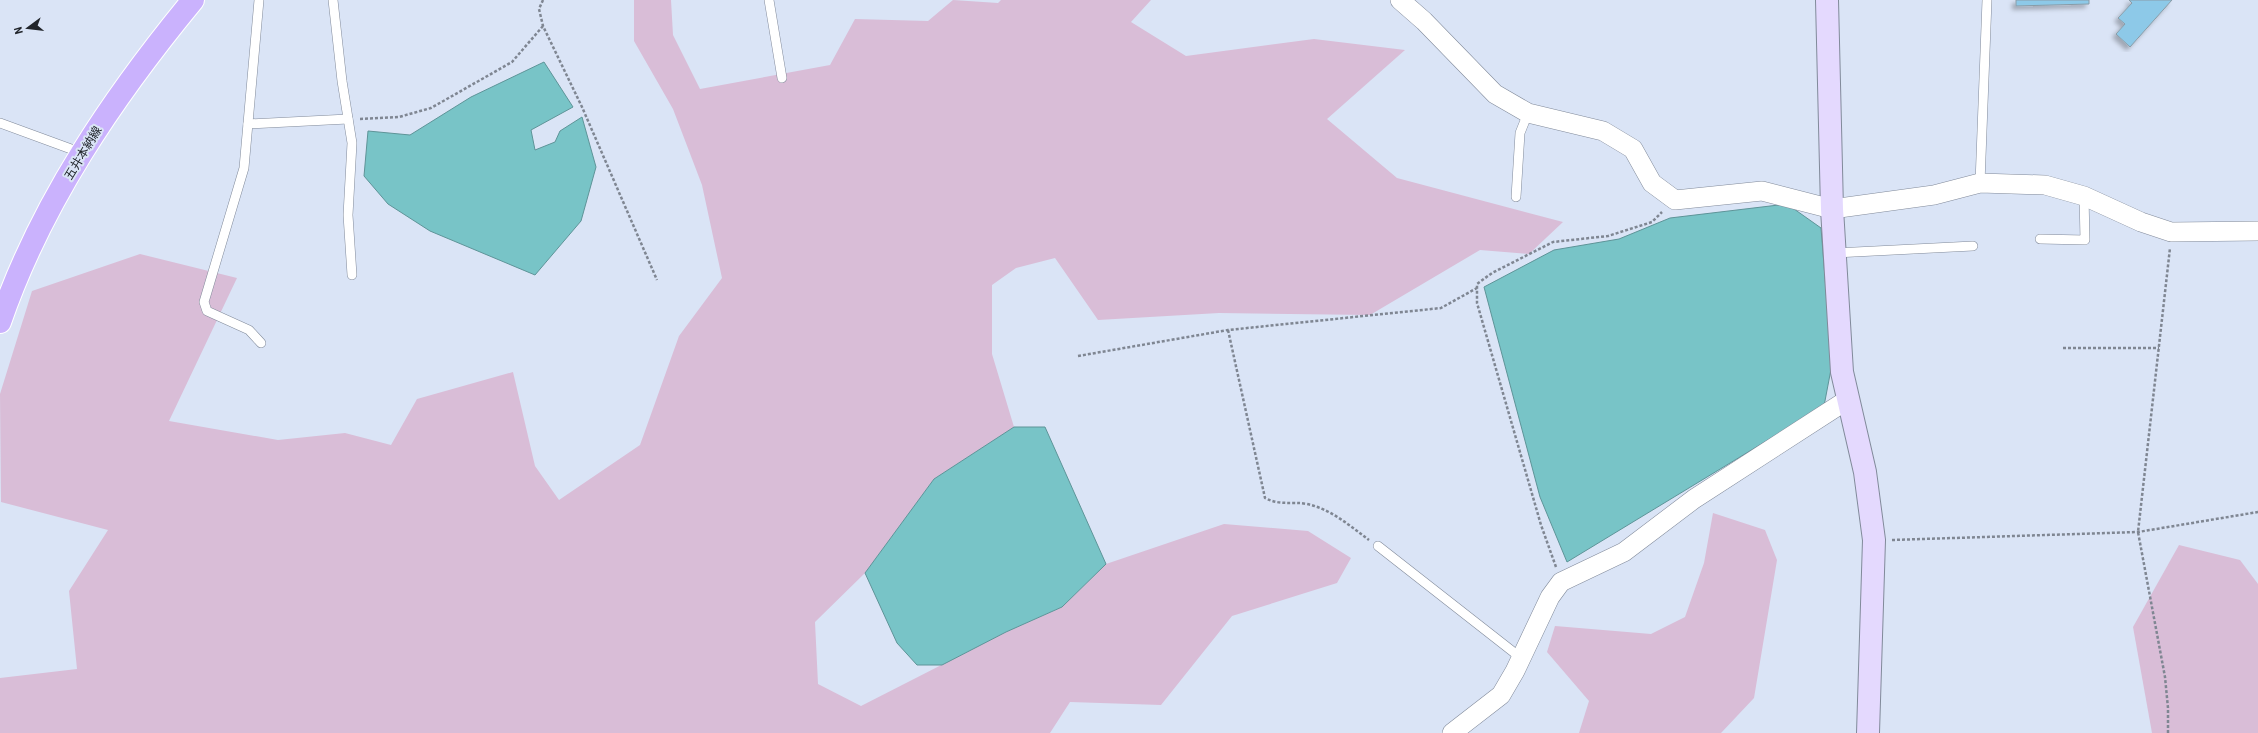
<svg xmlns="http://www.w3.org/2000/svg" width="2258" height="733" viewBox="0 0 2258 733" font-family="'Roboto Condensed','Noto Sans JP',sans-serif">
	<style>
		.green { fill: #d9bdd7 }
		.water { fill: #78c4c7; stroke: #5e9498 }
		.building { fill: #8dc9e8; stroke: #899ca7; filter: url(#shadow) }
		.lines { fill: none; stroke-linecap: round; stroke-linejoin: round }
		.lane-casing { stroke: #818a9a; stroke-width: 10 }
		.street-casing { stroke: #818a9a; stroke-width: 20 }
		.secondary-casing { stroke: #818a9a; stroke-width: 24 }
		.primary-casing { stroke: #fff; stroke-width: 24 }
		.path { stroke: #7f8692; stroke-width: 2.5; stroke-dasharray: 3 2; stroke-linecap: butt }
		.lane { stroke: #fff; stroke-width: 9 }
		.street { stroke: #fff; stroke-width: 19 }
		.secondary { stroke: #e4d9fe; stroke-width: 22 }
		.primary { stroke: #cab2fd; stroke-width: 22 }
		.labels { text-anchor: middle; stroke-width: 4; stroke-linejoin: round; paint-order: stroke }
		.street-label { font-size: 12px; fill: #21252b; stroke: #dae4f6 }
	</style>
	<defs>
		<filter id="shadow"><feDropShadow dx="-3.5" dy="3.5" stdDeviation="2" flood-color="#0004"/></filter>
	</defs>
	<rect width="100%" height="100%" fill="#dae4f6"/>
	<!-- green -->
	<g class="green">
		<path d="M 634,0 L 671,0 L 673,35 L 700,89 L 830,65 L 855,19 L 928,21 L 953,0 L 998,3 L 1001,0 L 1151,0 L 1131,22 L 1186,56 L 1314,39 L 1405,50 L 1327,119 L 1397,178 L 1563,222 L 1529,254 L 1480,250 L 1370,315 L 1219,313 L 1098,320 L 1055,258 L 1016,268 L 992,285 L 992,354 L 1014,427 L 934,479 L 865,573 L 815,622 L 818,684 L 861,706 L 1006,632 L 1062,607 L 1106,564 L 1224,524 L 1308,531 L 1351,558 L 1337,583 L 1232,616 L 1161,705 L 1070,702 L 1050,733 L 0,733 L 0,678 L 77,669 L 69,591 L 108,530 L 1,502 L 0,394 L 32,291 L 140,254 L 237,278 L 169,421 L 278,440 L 345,433 L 391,445 L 417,399 L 513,372 L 535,466 L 559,500 L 640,445 L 679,336 L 722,278 L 702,185 L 673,109 L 634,41 Z"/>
		<path d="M 1713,513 L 1765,530 L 1777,560 L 1754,698 L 1721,733 L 1579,733 L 1589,701 L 1547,652 L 1555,626 L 1651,634 L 1685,617 L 1704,563 Z"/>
		<path d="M 2179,545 L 2240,560 L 2258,584 L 2258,733 L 2152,733 L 2133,627 Z"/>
	</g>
	<!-- water -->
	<g class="water">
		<path d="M 544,62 L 573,107 L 531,130 L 535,150 L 555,142 L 560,131 L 582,117 L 596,167 L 581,221 L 535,275 L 430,231 L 388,204 L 364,176 L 368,131 L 410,135 L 471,97 Z"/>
		<path d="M 1787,204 L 1821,228 L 1832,364 L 1824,406 L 1567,562 L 1540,497 L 1484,287 L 1554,250 L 1619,239 L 1670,218 Z"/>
		<path d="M 1014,427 L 1045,427 L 1106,564 L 1062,607 L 1006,632 L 942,665 L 917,665 L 897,643 L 865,573 L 934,479 Z"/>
	</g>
	<!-- building -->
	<g class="building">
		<path d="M 2016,0 L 2089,0 L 2089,4 L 2016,6 Z"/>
		<path d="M 2129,0 L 2172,0 L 2130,47 L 2116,34 L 2125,24 L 2118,18 L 2132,3 Z"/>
	</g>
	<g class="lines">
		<defs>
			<g id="lane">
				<path d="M 259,0 L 244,168 L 204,302 L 207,311 L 249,330 L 261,343"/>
				<path d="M 333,0 L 342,81 L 352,143 L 348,215 L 352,275"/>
				<path d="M 769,0 L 782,78"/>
				<path d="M 0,123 L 82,153"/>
				<path d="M 248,124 L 348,119"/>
				<path d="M 1980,183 L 1987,0"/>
				<path d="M 1516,197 L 1520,133 L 1528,113"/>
				<path d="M 2040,239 L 2085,240 L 2084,196"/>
				<path d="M 1835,253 L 1973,246"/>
				<path d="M 1378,546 L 1521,658"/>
			</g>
			<g id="street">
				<path d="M 1400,0 L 1424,21 L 1495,94 L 1528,113 L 1603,131 L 1633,149 L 1652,183 L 1675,200 L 1762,191 L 1832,209 L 1934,195 L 1980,183 L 2045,185 L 2084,196 L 2141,222 L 2171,232 L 2258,231"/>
				<path d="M 1452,733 L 1501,695 L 1515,671 L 1550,597 L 1561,582 L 1624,552 L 1694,499 L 1847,400"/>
			</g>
			<path id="secondary" d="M 1827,0 L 1832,209 L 1842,372 L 1865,472 L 1874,540 L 1868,733"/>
			<path id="primary" d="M 0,322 C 41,203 113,97 193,0"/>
		</defs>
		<!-- lane casing -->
		<use href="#lane" class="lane-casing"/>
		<!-- street casing -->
		<use href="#street" class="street-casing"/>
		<!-- secondary casing -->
		<use href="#secondary" class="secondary-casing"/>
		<!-- primary casing -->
		<use href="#primary" class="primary-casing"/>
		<!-- path -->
		<g class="path">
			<path d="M 543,0 L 539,9 L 543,26 L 582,107 L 657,280"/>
			<path d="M 360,119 L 399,117 L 431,108 L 512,62 L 543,26"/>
			<path d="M 1228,330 L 1265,498 C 1281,506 1291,501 1307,504 C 1331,509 1350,526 1369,540"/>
			<path d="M 2063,348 L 2159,348"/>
			<path d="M 1078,356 L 1228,330 L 1441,308 L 1477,288"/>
			<path d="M 1892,540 L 2138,532 L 2258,512"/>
			<path d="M 1556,567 L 1541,525 L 1477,303 L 1477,284 L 1492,273 L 1553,242 L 1608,236 L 1652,222 L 1662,212"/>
			<path d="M 2168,733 L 2168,708 L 2165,677 L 2138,532 L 2170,248"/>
		</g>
		<!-- lane -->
		<use href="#lane" class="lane"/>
		<!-- street -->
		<use href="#street" class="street"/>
		<!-- secondary -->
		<use href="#secondary" class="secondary"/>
		<!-- primary -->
		<use href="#primary" class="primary"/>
	</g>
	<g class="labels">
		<!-- street labels -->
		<g class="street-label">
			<text transform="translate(83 153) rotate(-59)" y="4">五井本納線</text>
		</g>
	</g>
	<!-- north arrow -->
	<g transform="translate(28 28) rotate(255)" stroke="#dae4f6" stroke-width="3" paint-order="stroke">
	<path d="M0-3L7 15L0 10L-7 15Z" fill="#21252b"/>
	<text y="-6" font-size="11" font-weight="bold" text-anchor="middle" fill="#21252b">N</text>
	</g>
</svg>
